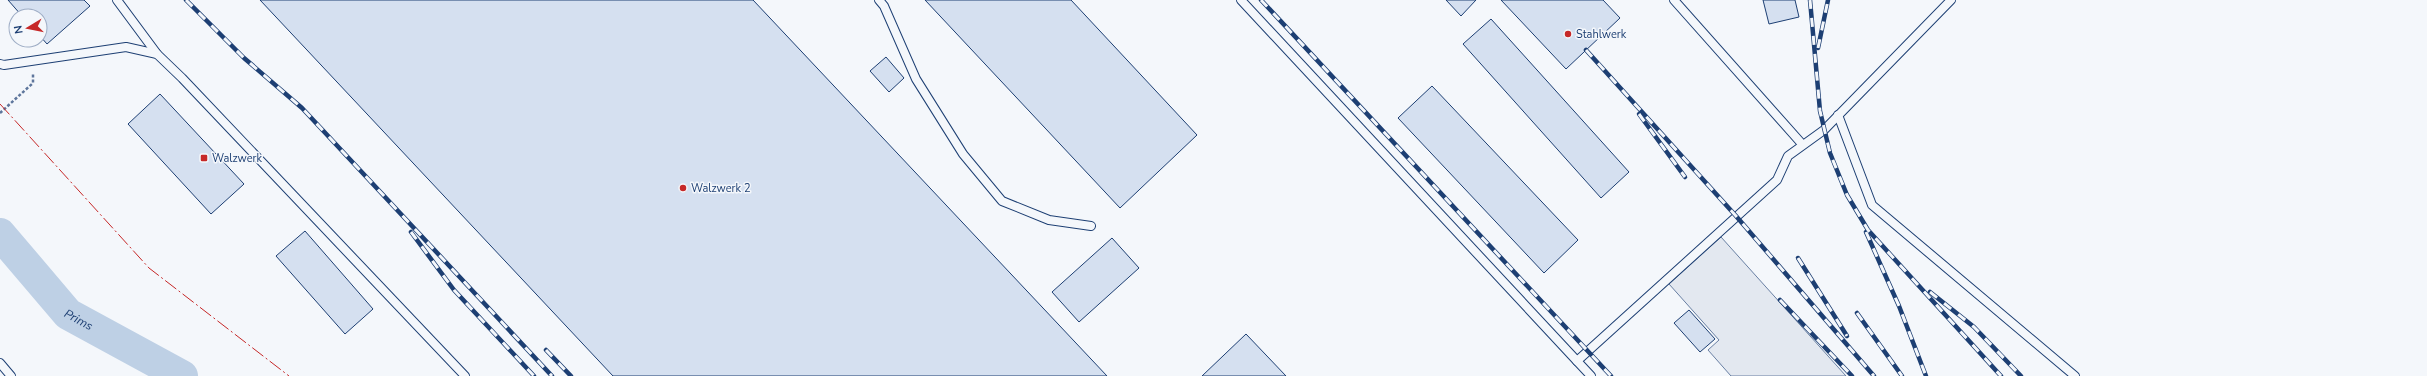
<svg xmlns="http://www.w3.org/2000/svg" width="2427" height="376" viewBox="0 0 2427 376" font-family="'Nunito Sans',sans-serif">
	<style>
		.parking { fill: #e3e8f0; stroke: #687fa3 }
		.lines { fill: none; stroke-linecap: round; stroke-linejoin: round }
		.river { stroke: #bed0e5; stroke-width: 32 }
		.building { fill: #d5e0f0; stroke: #1d3f73 }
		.lane-casing { stroke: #1d3f73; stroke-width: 10 }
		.path { stroke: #5e769c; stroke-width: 2.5; stroke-dasharray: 3 2; stroke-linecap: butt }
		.lane { stroke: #f4f7fb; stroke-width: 8 }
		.rail-casing { stroke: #1d3f73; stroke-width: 4.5 }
		.rail { stroke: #f4f7fb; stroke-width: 3; stroke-dasharray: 9; stroke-linecap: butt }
		.power { stroke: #c62828; stroke-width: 1; stroke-dasharray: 14 3 2 3; stroke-linecap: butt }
		.poi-dot { fill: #c62828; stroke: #f4f7fb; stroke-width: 1.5 }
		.labels { text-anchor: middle; stroke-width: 3; stroke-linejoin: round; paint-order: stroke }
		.poi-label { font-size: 11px; fill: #1d3f73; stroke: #f4f7fb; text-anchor: start }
		.water-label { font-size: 12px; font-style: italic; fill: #1d3f73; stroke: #f4f7fb }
	</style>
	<rect width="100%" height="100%" fill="#f4f7fb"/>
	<!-- parking -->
	<path class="parking" d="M 1721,237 L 1846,376 L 1731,376 L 1708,350 L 1719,340 L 1669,284 Z"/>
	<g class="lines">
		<!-- river -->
		<path class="river" id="s1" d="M 0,234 L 68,314 L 182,376"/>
	</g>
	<!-- building -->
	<g class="building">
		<path d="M 8,0 L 84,0 L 90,6 L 47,44 L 40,36 L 40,16 L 22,16 Z"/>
		<path d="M 260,0 L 753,0 L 1107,376 L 613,376 Z"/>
		<path d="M 925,0 L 1071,0 L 1197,135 L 1120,208 Z"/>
		<path d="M 1446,0 L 1476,0 L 1461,16 Z"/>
		<path d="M 1501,0 L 1603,0 L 1620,18 L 1566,69 Z"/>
		<path d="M 1763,0 L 1795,0 L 1799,17 L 1769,24 Z"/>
		<path d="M 1491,19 L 1629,172 L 1601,198 L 1463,44 Z"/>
		<path d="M 886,57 L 904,78 L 889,92 L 870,71 Z"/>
		<path d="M 1432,86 L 1578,240 L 1544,273 L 1398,118 Z"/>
		<path d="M 160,94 L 244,184 L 211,214 L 128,124 Z"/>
		<path d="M 305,231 L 373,309 L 345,334 L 276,256 Z"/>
		<path d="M 1112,238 L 1139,268 L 1079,322 L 1052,292 Z"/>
		<path d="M 1689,310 L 1715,339 L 1700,352 L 1674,323 Z"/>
		<path d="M 1246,334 L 1286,376 L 1202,376 Z"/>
	</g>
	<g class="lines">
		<defs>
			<g id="lane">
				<path d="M 117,0 L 157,54"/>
				<path d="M 879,0 L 884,6 L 916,79 L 963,154 L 1002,201 L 1049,220 L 1091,226"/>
				<path d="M 1241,0 L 1577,361 L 1777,180 L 1788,156 L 1824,130 L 1951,0"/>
				<path d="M 1674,0 L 1802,144"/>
				<path d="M 0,64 L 4,65 L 126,47 L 157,54 L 182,78 L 465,376"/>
				<path d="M 1838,115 L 1872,205 L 2075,376"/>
				<path d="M 1577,361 L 1591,376"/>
				<path d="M 0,363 L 11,376"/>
			</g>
		</defs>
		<!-- lane casing -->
		<use href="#lane" class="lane-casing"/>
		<!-- path -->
		<path class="path" d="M 0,113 L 33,83 L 33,73"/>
		<!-- lane -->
		<use href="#lane" class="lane"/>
		<defs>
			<g id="rail">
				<path d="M 186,0 L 244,58 L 302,108 L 552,376"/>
				<path d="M 1261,0 L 1611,376"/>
				<path d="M 1810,0 L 1820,111 L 1830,153 L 1847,195 L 1868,230 L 2001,376"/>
				<path d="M 1818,48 L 1828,0"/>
				<path d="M 1586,50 L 1736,216 L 1874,376"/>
				<path d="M 1639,114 L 1685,177"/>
				<path d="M 411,232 L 454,290 L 534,376"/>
				<path d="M 1866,232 L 1899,306 L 1926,376"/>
				<path d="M 1798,258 L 1847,336"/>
				<path d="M 1930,292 L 1974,327 L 2021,376"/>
				<path d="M 1780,300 L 1852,376"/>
				<path d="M 1857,313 L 1902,376"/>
				<path d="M 546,350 L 571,376"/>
			</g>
		</defs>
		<!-- rail casing -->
		<use href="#rail" class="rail-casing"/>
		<!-- rail -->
		<use href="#rail" class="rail"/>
		<!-- power -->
		<path class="power" d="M 0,104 L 149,268 L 289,376"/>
	</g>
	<!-- markers -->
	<g class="poi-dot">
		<circle cx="1568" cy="34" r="4"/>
		<rect x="200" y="154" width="8" height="8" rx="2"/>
		<circle cx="683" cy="188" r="4"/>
	</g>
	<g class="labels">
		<!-- poi labels -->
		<g class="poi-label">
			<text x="1576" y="38">Stahlwerk</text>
			<text x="212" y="162">Walzwerk</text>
			<text x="691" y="192">Walzwerk 2</text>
		</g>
		<!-- water labels -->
		<g class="water-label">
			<text dy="4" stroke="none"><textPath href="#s1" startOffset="117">Prims</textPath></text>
		</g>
	</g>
	<!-- north arrow -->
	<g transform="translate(28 28) rotate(260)"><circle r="19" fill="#f4f7fb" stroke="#9eadc5"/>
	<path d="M0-3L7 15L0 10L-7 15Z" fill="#c62828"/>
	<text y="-6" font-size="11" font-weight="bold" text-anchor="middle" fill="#1d3f73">N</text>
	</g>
</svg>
